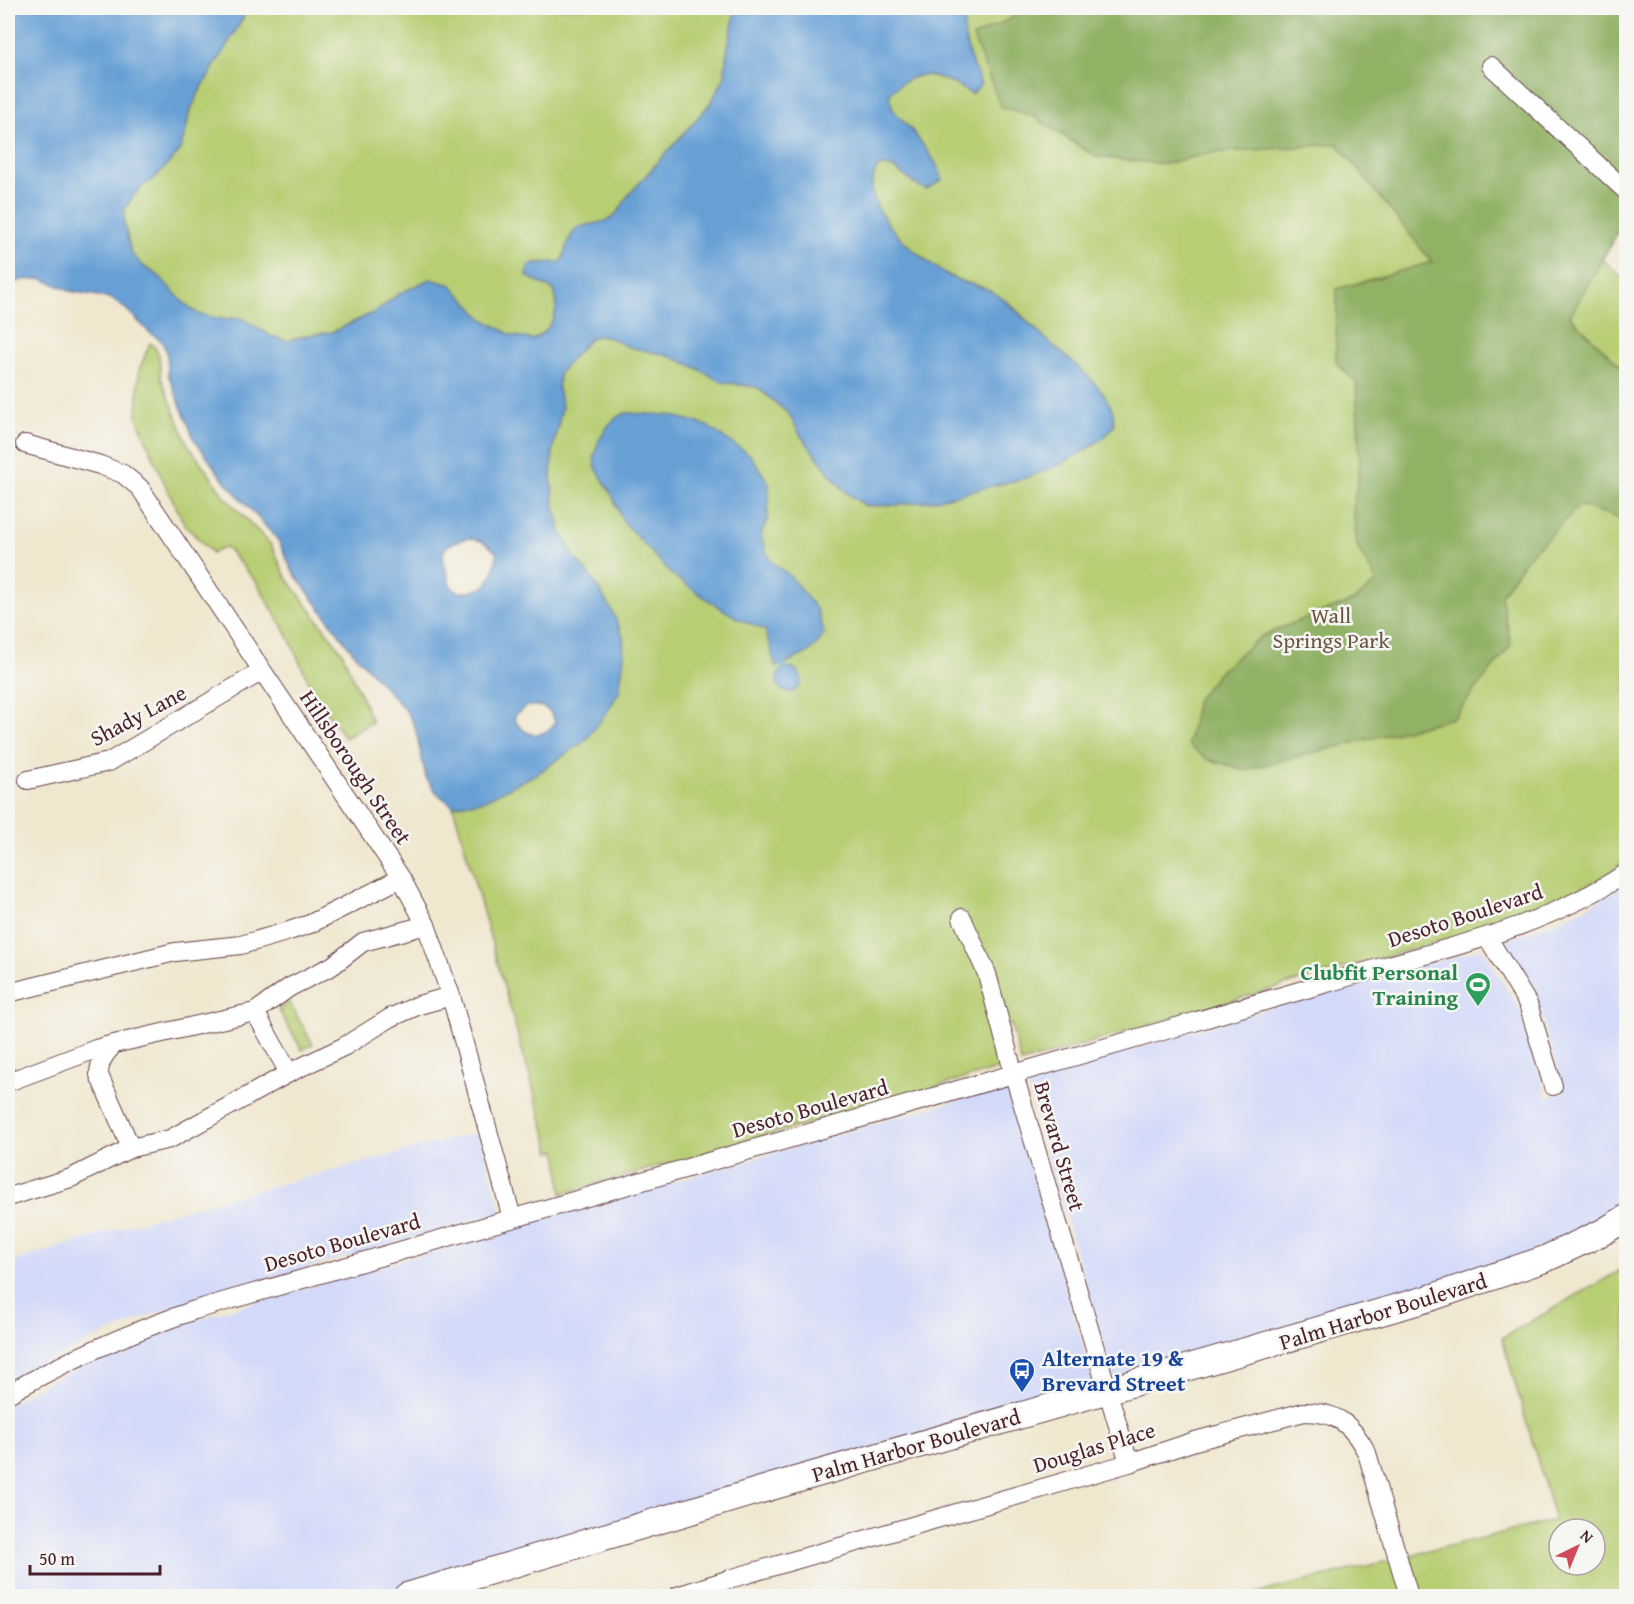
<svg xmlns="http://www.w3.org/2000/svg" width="1634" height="1604" viewBox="0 0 1634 1604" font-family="'Gentium Book Plus',serif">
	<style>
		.built { fill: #d3d9f9 }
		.green { fill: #b7ce73; stroke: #80764f; stroke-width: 1.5; fill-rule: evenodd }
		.forest { fill: #91b165; stroke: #6e6848; stroke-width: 1.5 }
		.water { fill: #67a0d6; stroke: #586080; stroke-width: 1.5; fill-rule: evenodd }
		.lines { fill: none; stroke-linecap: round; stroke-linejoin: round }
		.stream { stroke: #67a0d6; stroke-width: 5 }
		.street-casing { stroke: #633d44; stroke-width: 20 }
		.secondary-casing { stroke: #633d44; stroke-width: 28 }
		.street { stroke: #fff; stroke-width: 18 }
		.secondary { stroke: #fff; stroke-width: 26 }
		.labels { text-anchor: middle; stroke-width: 5; stroke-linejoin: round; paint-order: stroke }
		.park-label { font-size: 22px; fill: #6b5441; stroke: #f6f6f2 }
		.street-label { font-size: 22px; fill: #4a1f2b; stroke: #f6f6f2 }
		.leisure-label { font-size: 22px; font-weight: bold; fill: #27864d; stroke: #f6f6f2; text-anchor: end }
		.transit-label { font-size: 22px; font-weight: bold; fill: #164399; stroke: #f6f6f2; text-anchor: start }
	</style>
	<rect width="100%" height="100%" fill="#f6f6f2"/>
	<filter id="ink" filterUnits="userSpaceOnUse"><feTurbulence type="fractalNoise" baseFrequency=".0167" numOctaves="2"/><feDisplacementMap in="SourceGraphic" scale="12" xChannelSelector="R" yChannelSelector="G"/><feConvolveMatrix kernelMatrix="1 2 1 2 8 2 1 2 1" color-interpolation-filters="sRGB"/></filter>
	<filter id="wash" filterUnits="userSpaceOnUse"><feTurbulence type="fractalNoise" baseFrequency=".008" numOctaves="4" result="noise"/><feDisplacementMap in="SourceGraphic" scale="24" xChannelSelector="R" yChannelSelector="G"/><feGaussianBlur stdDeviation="1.35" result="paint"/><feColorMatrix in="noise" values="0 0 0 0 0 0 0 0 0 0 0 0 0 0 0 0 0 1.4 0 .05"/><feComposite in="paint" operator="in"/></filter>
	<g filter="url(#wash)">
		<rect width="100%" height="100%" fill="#f0e7cf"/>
		<!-- built -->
		<g class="built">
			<path d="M 1626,884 L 1626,1208 L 1599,1223 L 1490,1269 L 1113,1378 L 1026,1081 L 1291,1002 L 1482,949 L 1519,1009 L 1547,1099 L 1564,1091 L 1537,1001 L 1502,942 L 1561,920 L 1590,906 Z"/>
			<path d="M 1007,1086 L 1094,1384 L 375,1596 L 8,1596 L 8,1405 L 46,1383 L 155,1333 L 197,1319 Z"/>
			<path d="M 479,1132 L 501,1212 L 193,1301 L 151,1315 L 98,1337 L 39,1365 L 8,1384 L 8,1263 L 154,1218 Z"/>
		</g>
		<!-- green -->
		<g class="green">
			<path d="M 246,8 L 736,8 L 726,57 L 725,76 L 718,90 L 709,105 L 627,197 C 616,218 610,223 586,225 L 567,249 L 561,262 L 550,264 L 534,263 L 527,276 L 554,290 C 561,311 552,329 533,340 L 511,335 L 483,319 L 451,285 L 430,279 L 399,294 L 377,311 L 332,332 L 309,335 L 287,341 L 271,336 L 241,318 L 222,319 L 198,314 L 182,301 L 159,276 L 143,266 L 131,253 L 124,223 L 124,210 L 133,196 L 145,184 L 154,179 L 186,131 L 189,113 L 199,92 L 243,18 Z"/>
			<path d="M 966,8 L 1334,8 L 1626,281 L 1626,861 C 1586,891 1539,908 1492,926 L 1491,925 L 1484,929 L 1288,984 L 1021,1063 L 1011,1024 L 992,1029 L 1002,1068 L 562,1194 L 557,1150 L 551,1152 L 453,806 L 485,800 L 538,773 L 585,741 L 623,637 L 612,611 L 592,578 L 574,557 L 560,530 L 554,502 L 551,476 L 553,449 L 562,407 L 558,389 L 559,373 L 588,340 L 596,336 L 606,336 L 629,347 L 667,355 L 739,385 L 757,387 L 789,414 L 800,434 L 830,474 L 848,494 L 866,506 L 896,505 L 935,500 L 1059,465 L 1087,449 L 1104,437 L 1114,426 L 1113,412 L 1106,399 L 1009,303 C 998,296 989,289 976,285 C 969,283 961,282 954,278 C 923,262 851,206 878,167 C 899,161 908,186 927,189 L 939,169 L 914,133 L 893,110 L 889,95 C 917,64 940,75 972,94 L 971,62 L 963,31 Z"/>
			<path d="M 150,343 L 154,346 L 159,355 L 161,378 L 187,443 L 225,497 L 271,545 L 286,577 L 342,652 L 372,722 L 345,738 L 315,696 L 287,634 L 257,583 L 226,547 L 212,553 L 185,525 L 162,478 L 137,418 L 139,370 Z"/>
			<path d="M 289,1002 L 313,1044 L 302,1050 L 278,1009 Z"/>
			<path d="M 1626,1267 L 1626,1596 L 1245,1596 L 1555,1520 L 1502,1338 ZM 1559,1529 L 1595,1529 L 1595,1565 L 1559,1565 Z"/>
		</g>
		<!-- forest -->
		<path class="forest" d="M 1031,8 L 1626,8 L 1626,218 L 1570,316 L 1626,372 L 1626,521 L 1580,505 L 1525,560 L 1501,595 L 1511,645 L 1453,718 L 1245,770 L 1207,759 L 1188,745 L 1197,699 L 1221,670 L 1262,636 L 1313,615 L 1353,601 L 1377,582 L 1357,546 L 1353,509 L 1360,464 L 1356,382 L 1336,363 L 1337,289 L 1432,262 L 1338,144 L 1210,153 L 1165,164 L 1096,157 L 1033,116 L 1001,107 L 973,37 Z"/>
		<!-- water -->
		<g class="water">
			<path d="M 8,8 L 246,8 L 243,18 L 199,92 L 189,113 L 186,131 L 179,152 L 154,179 L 145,184 L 133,196 L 124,210 L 124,223 L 131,253 L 143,266 L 159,276 L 182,301 L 198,314 L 222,319 L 241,318 L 271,336 L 287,341 L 309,335 L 333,332 L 377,311 L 399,294 L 430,279 L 451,285 L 483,319 L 511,335 L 533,340 C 552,329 561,311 554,290 L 527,276 L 528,266 C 537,260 550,264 561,262 C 567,250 567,238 577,228 C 605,219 611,228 627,197 L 709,105 L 718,90 L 725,76 L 726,57 L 736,8 L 966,8 C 960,36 969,58 981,84 L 972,94 C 941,75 916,63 889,95 L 893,110 L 914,133 L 933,159 L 939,169 L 942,180 L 927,189 C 908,186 899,161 878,167 C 850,205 924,264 955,279 C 968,285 982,285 994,293 C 1011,303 1024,319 1038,332 C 1060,353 1104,383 1113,412 C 1114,416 1113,422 1114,426 L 1104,437 L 1087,449 L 1059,465 L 1029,477 L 935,500 L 896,505 L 866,506 L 848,494 L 830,474 L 800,434 L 789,414 L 757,387 L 722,382 L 691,365 L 667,355 L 629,347 L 606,336 L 596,336 L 588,340 L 559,373 L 558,389 L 562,407 L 553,449 L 551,476 L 554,502 L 560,530 L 574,557 L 592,578 L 612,611 L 623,637 L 624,657 L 619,692 L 607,712 L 585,741 L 538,773 L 485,800 L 453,806 L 437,793 L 426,778 L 415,727 L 407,712 L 352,651 L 293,572 L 278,540 L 222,478 L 194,439 L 168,374 L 167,352 L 161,340 L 149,332 L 126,309 L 110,298 L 70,291 L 43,279 L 21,280 L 8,286 ZM 469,538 C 482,540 489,544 497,554 L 494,570 L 486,586 C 476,590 459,598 451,586 C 448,582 448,576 447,572 C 437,548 446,543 469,538 ZM 528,706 C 542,705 552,708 555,723 C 542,740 526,737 515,721 L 515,715 Z"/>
			<path d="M 625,413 L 669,415 L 692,421 L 707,426 L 750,455 L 769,483 L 768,517 L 761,535 L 767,554 L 773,563 L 790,576 L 817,610 L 824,634 C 814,654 795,659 776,667 L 765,630 L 739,619 L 714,604 L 671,574 L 623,521 L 612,495 L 595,466 L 594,458 L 598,442 L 608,426 L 616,418 Z"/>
			<circle cx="789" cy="680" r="12"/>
		</g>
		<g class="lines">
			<!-- stream -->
			<path class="stream" d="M 783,664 L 785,668"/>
		</g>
	</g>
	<g filter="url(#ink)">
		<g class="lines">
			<defs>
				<g id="street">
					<path d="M 1491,66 L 1626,191"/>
					<path d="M 25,444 L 100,465 L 123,474 L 140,488 L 401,878 L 426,925 L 451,996 L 512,1218"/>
					<path d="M 28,780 L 109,762 L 262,671"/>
					<path d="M 962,918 L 987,974 L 1014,1075 L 1129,1463"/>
					<path d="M 1488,938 L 1528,1004 L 1553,1086"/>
					<path d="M 8,993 L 175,952 L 241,945 L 286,932 L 310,924 L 401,878"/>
					<path d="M 255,1012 L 289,1073"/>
					<path d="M 8,1082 L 96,1049 L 114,1044"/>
					<path d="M 131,1148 L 99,1075 C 99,1061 105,1054 114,1044 L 255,1012 L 290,987 L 332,966 L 363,942 L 426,925"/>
					<path d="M 8,1197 L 71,1178 L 131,1148 L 170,1139 L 289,1073 L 345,1046 L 390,1018 L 419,1005 L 451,996"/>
					<path d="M 8,1394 C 67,1360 130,1332 195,1310 C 527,1212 861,1120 1194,1022 C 1259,1002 1324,984 1389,965 C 1472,942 1554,921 1626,873"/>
					<path d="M 677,1596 L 733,1578 L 1129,1463 L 1195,1441 L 1304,1412 C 1337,1412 1352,1424 1367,1453 L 1409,1596"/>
				</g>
				<path id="secondary" d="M 407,1596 L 771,1487 L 1430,1298 L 1545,1259 L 1603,1232 L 1626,1218"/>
			</defs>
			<!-- street casing -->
			<use href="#street" class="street-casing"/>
			<!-- secondary casing -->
			<use href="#secondary" class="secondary-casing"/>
			<!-- street -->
			<use href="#street" class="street"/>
			<!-- secondary -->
			<use href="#secondary" class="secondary"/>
		</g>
	</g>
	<!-- icons -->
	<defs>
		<symbol id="stadium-pin" viewBox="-11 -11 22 30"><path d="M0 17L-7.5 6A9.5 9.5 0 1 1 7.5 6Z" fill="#2e9e5b" stroke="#f6f6f2"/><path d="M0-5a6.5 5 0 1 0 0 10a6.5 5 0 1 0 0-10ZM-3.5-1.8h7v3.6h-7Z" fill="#fff"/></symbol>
		<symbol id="bus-pin" viewBox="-11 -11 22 30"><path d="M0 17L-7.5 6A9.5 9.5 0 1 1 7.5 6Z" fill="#1a4fb4" stroke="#f6f6f2"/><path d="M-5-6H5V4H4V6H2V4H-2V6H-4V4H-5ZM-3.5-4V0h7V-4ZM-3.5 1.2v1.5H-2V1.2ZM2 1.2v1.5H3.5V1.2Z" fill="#fff"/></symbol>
	</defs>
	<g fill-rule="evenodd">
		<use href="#stadium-pin" x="1463" y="970" width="30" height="40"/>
		<use href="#bus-pin" x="1007" y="1356" width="30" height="40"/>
	</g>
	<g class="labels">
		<!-- park labels -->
		<g class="park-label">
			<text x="1331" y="623">Wall<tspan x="1331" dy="25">Springs Park</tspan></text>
		</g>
		<!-- street labels -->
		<g class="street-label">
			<text transform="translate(138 715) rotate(-28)" y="8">Shady Lane</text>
			<text transform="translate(356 767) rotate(56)" y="8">Hillsborough Street</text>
			<text transform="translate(1465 915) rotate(-18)" y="8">Desoto Boulevard</text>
			<text transform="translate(810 1108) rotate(-16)" y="8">Desoto Boulevard</text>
			<text transform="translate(1060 1146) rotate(74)" y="8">Brevard Street</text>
			<text transform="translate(342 1242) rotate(-16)" y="8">Desoto Boulevard</text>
			<text transform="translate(1383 1311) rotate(-17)" y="8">Palm Harbor Boulevard</text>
			<text transform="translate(916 1445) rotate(-16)" y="8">Palm Harbor Boulevard</text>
			<text transform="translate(1094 1447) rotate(-17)" y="8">Douglas Place</text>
		</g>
		<!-- leisure labels -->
		<g class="leisure-label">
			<text x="1458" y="980">Clubfit Personal<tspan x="1458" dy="25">Training</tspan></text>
		</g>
		<!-- transit labels -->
		<g class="transit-label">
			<text x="1042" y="1366">Alternate 19 &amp;<tspan x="1042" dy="25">Brevard Street</tspan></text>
		</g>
	</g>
	<!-- margin -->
	<rect width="1634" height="1604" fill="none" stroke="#f6f6f2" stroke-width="30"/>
	<!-- north arrow -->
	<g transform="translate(1577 1547) rotate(43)"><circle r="28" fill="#f6f6f2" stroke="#b1a0a2" stroke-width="1.5"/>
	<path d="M0-4.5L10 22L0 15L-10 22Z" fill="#d1495b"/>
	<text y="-9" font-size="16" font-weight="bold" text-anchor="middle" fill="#4a1f2b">N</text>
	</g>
	<!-- scale -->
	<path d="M30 1565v9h130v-9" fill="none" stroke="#4a1f2b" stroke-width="3"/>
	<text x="39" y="1565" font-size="18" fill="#4a1f2b" stroke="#f6f6f2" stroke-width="4.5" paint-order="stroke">50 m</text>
</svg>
